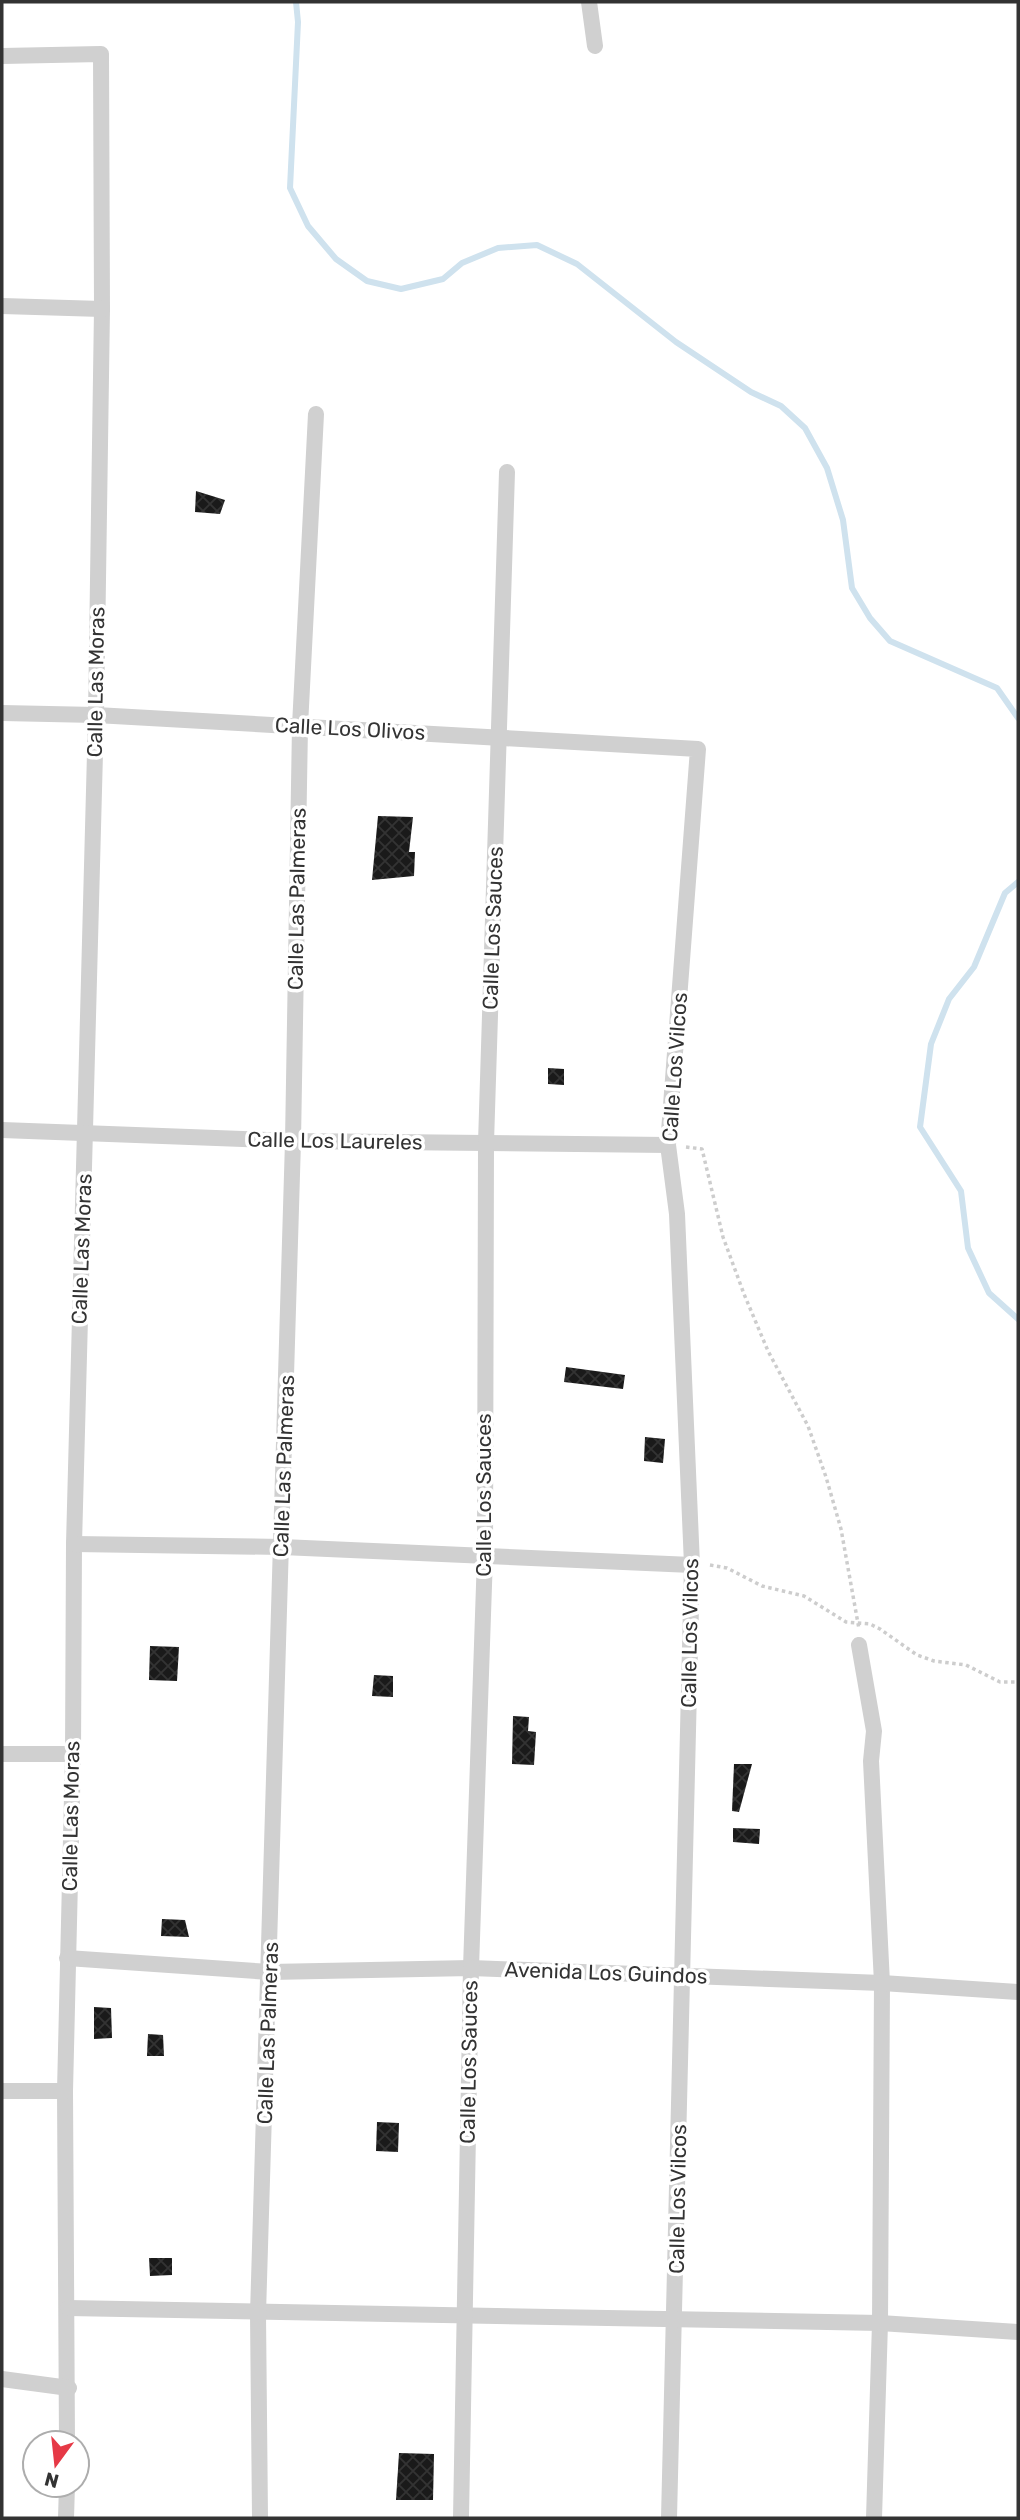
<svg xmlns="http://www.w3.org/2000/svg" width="1020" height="2520" viewBox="0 0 1020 2520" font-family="Rubik,sans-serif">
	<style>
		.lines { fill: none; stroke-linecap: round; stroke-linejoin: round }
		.stream { stroke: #cfe2ee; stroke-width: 6 }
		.building { fill: url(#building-cross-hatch) }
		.path { stroke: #cdcdcd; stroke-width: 3.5; stroke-dasharray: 3.5 3.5; stroke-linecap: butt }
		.minor { stroke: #d0d0d0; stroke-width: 16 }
		.labels { text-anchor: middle; stroke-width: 7; stroke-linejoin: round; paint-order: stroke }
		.street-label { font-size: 21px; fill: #333; stroke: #fff }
	</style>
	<defs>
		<pattern id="building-cross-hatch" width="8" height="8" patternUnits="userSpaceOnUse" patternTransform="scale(1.75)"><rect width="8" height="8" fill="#1a1a1a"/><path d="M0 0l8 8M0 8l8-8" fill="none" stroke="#333"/></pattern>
	</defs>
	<rect width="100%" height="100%" fill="#fff"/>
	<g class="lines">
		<!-- stream -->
		<g class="stream">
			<path d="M 296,2 L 298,22 L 290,188 L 308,226 L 336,259 L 367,281 L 401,289 L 443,279 L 462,263 L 498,248 L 537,245 L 577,264 L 676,342 L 751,392 L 781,406 L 805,428 L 827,468 L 843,520 L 852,588 L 870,618 L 890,641 L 997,688 L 1018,718"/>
			<path d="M 1018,882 L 1005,893 L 974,967 L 949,999 L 931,1044 L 920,1127 L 961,1191 L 968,1248 L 989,1293 L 1018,1319"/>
		</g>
	</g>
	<!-- building -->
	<g class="building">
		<path d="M 196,491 L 225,500 L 220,514 L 195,512 Z"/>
		<path d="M 378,816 L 413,817 L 409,852 L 415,852 L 414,876 L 372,880 Z"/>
		<path d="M 548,1068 L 564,1069 L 564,1085 L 548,1084 Z"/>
		<path d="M 566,1367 L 625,1375 L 623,1389 L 564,1382 Z"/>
		<path d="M 645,1437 L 665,1439 L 663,1463 L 644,1461 Z"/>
		<path d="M 150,1646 L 179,1647 L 177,1681 L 149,1680 Z"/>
		<path d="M 374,1675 L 393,1676 L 393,1697 L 372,1696 Z"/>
		<path d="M 513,1716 L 529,1717 L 528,1731 L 536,1732 L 534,1765 L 512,1764 Z"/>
		<path d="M 734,1764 L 752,1764 L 739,1812 L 732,1811 Z"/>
		<path d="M 733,1828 L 760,1829 L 759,1844 L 733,1842 Z"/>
		<path d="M 162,1919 L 185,1920 L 189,1937 L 161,1936 Z"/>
		<path d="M 94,2007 L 111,2008 L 112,2038 L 94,2039 Z"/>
		<path d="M 148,2034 L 163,2035 L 164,2056 L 147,2056 Z"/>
		<path d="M 377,2122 L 399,2123 L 398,2152 L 376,2151 Z"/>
		<path d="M 149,2258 L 172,2258 L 172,2275 L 150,2276 Z"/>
		<path d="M 399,2453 L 434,2454 L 433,2500 L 396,2500 Z"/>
	</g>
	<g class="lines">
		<!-- path -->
		<g class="path">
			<path d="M 686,1147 L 702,1149 L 723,1237 L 744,1294 L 768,1351 L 808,1426 L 826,1477 L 841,1529 L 859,1629"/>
			<path d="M 710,1565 L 727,1568 L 762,1586 L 804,1596 L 846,1622 L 870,1624 L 880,1629 L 917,1655 L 934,1661 L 966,1665 L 1000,1682 L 1018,1682"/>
		</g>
		<!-- minor -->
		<g class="minor">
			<path d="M 589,2 L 595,46"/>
			<path d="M 2,56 L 101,54 L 102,309 L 96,715 L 74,1544 L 73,1754 L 65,2091 L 67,2443"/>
			<path d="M 2,306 L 102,309"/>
			<path d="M 2,713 L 96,715 L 698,749 L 668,1145 L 677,1214 L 692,1565 L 669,2518"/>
			<path d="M 2,1130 L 293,1141 L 668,1145"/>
			<path d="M 74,1544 L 282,1547 L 692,1565"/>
			<path d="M 859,1645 L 874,1731 L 871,1761 L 882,1983 L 880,2323 L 874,2518"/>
			<path d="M 2,1754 L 73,1754"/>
			<path d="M 67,1958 L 270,1972 L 471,1968 L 882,1983 L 1018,1992"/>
			<path d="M 2,2091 L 65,2091"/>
			<path d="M 68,2308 L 880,2323 L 1018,2332"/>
			<path d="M 2,2379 L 69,2388"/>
			<path d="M 66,2518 L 67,2485"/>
			<path d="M 260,2518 L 258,2314 L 293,1141 L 300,726 L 316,414"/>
			<path d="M 461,2518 L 471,1968 L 485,1556 L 486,1143 L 507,472"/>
		</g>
	</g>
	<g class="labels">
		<!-- street labels -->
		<g class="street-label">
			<text transform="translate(96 682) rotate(-89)" y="7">Calle Las Moras</text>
			<text transform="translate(350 729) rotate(3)" y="7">Calle Los Olivos</text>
			<text transform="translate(297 899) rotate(-89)" y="7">Calle Las Palmeras</text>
			<text transform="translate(493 928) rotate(-88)" y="7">Calle Los Sauces</text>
			<text transform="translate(675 1067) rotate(-86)" y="7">Calle Los Vilcos</text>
			<text transform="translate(335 1141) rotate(1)" y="7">Calle Los Laureles</text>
			<text transform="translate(82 1249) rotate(-88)" y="7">Calle Las Moras</text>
			<text transform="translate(284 1466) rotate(-88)" y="7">Calle Las Palmeras</text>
			<text transform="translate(484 1495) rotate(-90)" y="7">Calle Los Sauces</text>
			<text transform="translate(690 1633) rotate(-89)" y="7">Calle Los Vilcos</text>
			<text transform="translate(71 1816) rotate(-89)" y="7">Calle Las Moras</text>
			<text transform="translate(606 1973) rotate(2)" y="7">Avenida Los Guindos</text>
			<text transform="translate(268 2033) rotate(-88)" y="7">Calle Las Palmeras</text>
			<text transform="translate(469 2062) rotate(-89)" y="7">Calle Los Sauces</text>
			<text transform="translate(678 2199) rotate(-89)" y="7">Calle Los Vilcos</text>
		</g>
	</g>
	<!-- border -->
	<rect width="1020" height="2520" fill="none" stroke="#333333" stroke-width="7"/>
	<!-- north arrow -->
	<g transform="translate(56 2464) rotate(195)"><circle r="33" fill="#ffffff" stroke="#adadad" stroke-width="2"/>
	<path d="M0-5L12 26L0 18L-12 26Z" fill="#e63946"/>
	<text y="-10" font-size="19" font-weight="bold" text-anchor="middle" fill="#333333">N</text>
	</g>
</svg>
